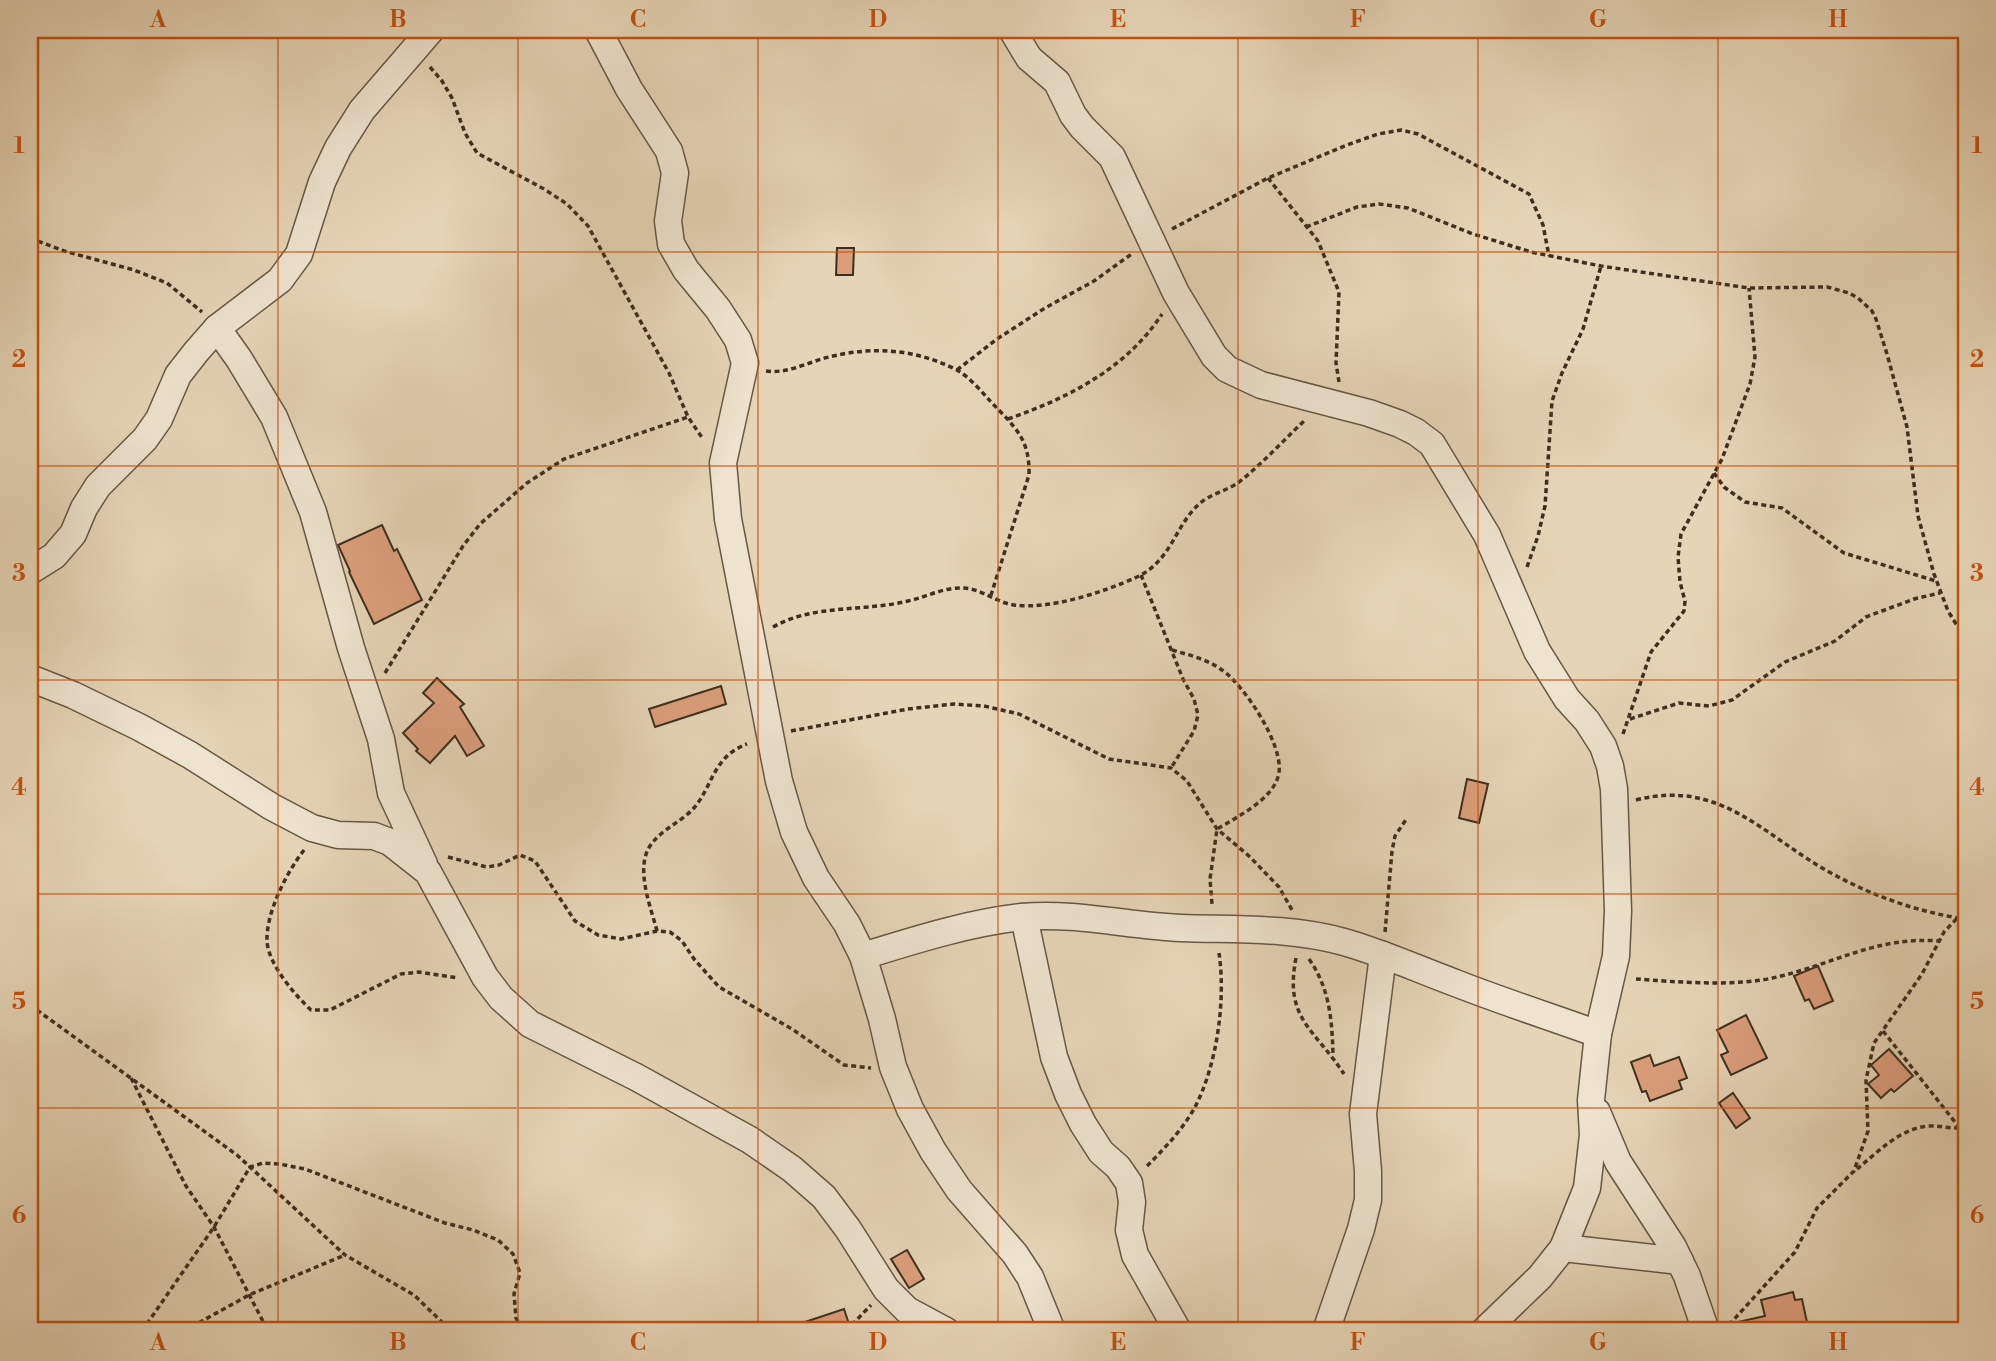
<svg xmlns="http://www.w3.org/2000/svg" width="1996" height="1361" viewBox="0 0 1996 1361" font-family="'Libre Bodoni',serif">
	<style>
		.building { fill: #db9e7b; stroke: #3d2f1f; stroke-width: 2 }
		.lines { fill: none; stroke-linecap: round; stroke-linejoin: round }
		.minor-casing { stroke: #675844; stroke-width: 29 }
		.path { stroke: #3d2f1f; stroke-width: 3.5; stroke-dasharray: 5 3.5; stroke-linecap: butt }
		.minor { stroke: #eee3cf; stroke-width: 26 }
		.grid { fill: none; stroke: #c65110; stroke-width: 2; stroke-opacity: 0.55 }
		.neatline { fill: none; stroke: #c65110; stroke-width: 2.5 }
		.grid-label { font-size: 23px; text-anchor: middle; font-weight: bold; fill: #c65110 }
	</style>
	<rect width="100%" height="100%" fill="#e5d4b5"/>
	<filter id="stains"><feTurbulence type="fractalNoise" baseFrequency=".00286" numOctaves="4"/><feColorMatrix values="0 0 0 0 .2 0 0 0 0 .09 0 0 0 0 .02 0 0 0 .5 -.17"/></filter>
	<radialGradient id="worn" r=".72"><stop offset=".6" stop-color="#630" stop-opacity="0"/><stop offset="1" stop-color="#630" stop-opacity=".3"/></radialGradient>
	<!-- building -->
	<g class="building">
		<path d="M 837,248 L 854,248 L 853,275 L 836,275 Z"/>
		<path d="M 382,525 L 394,551 L 397,549 L 422,600 L 374,624 L 349,572 L 350,571 L 338,545 Z"/>
		<path d="M 437,678 L 464,704 L 460,707 L 484,746 L 467,756 L 455,736 L 430,763 L 416,751 L 418,749 L 403,733 L 434,703 L 423,693 Z"/>
		<path d="M 721,686 L 726,704 L 655,727 L 649,709 Z"/>
		<path d="M 1467,779 L 1488,784 L 1479,823 L 1459,818 Z"/>
		<path d="M 1818,966 L 1833,1001 L 1814,1009 L 1809,999 L 1805,1001 L 1794,976 Z"/>
		<path d="M 1746,1015 L 1767,1058 L 1731,1075 L 1721,1055 L 1728,1052 L 1717,1030 Z"/>
		<path d="M 1889,1049 L 1913,1076 L 1894,1092 L 1891,1089 L 1881,1098 L 1868,1084 L 1879,1075 L 1871,1065 Z"/>
		<path d="M 1650,1055 L 1654,1066 L 1679,1057 L 1687,1078 L 1679,1081 L 1682,1089 L 1650,1101 L 1646,1091 L 1642,1092 L 1631,1062 Z"/>
		<path d="M 1733,1093 L 1750,1118 L 1736,1128 L 1719,1103 Z"/>
		<path d="M 907,1250 L 924,1279 L 909,1288 L 891,1259 Z"/>
		<path d="M 1793,1292 L 1795,1300 L 1802,1299 L 1808,1327 L 1790,1331 L 1730,1331 L 1729,1324 L 1765,1316 L 1761,1300 Z"/>
		<path d="M 844,1309 L 850,1327 L 837,1331 L 788,1331 L 787,1328 Z"/>
	</g>
	<g class="lines">
		<defs>
			<g id="minor">
				<path d="M 598,30 L 629,89 L 669,151 L 675,173 L 668,221 L 671,244 L 686,270 L 718,309 L 738,340 L 745,363 L 723,463 L 728,519 L 779,781 L 794,832 L 816,878 L 847,924 L 863,956 L 882,1019 L 893,1067 L 910,1109 L 933,1151 L 959,1190 L 1015,1254 L 1030,1277 L 1052,1331"/>
				<path d="M 1012,30 L 1029,58 L 1057,82 L 1073,115 L 1082,127 L 1112,157 L 1176,293 L 1214,356 L 1227,369 L 1261,385 L 1369,413 L 1400,424 L 1416,432 L 1432,444 L 1487,535 L 1537,651 L 1567,699 L 1587,721 L 1603,746 L 1610,766 L 1614,789 L 1618,911 L 1616,956 L 1598,1034 L 1591,1100 L 1593,1135 L 1587,1188 L 1563,1248 L 1540,1277 L 1484,1331"/>
				<path d="M 217,328 L 239,359 L 274,417 L 313,512 L 351,648 L 381,739 L 391,793 L 424,864"/>
				<path d="M 30,571 L 54,556 L 73,534 L 84,508 L 98,486 L 145,439 L 159,419 L 178,375 L 196,352 L 217,328 L 280,280 L 299,254 L 322,182 L 338,148 L 362,110 L 431,30"/>
				<path d="M 30,678 L 73,695 L 139,727 L 190,755 L 272,807 L 312,828 L 338,835 L 374,836 L 390,842 L 428,872 L 485,977 L 501,998 L 530,1024 L 636,1077 L 750,1140 L 792,1169 L 824,1197 L 848,1229 L 886,1289 L 907,1310 L 946,1331"/>
				<path d="M 1024,917 L 1054,1057 L 1068,1094 L 1083,1124 L 1101,1152 L 1118,1167 L 1129,1183 L 1132,1202 L 1129,1230 L 1135,1255 L 1178,1331"/>
				<path d="M 863,956 C 915,940 968,923 1022,917 C 1075,912 1129,926 1181,928 C 1236,930 1290,927 1344,942 C 1383,953 1420,970 1458,984 C 1504,1002 1551,1017 1598,1034"/>
				<path d="M 1597,1112 L 1618,1162 L 1673,1247 L 1687,1276 L 1706,1331"/>
				<path d="M 1563,1248 L 1680,1261"/>
				<path d="M 1326,1331 L 1361,1229 L 1368,1200 L 1368,1171 L 1363,1114 L 1383,955"/>
			</g>
		</defs>
		<!-- minor casing -->
		<use href="#minor" class="minor-casing"/>
		<!-- path -->
		<g class="path">
			<path d="M 386,30 L 395,38"/>
			<path d="M 30,38 L 38,30"/>
			<path d="M 430,67 L 442,81 L 452,98 L 465,133 L 477,153 L 544,189 L 567,204 L 588,226 L 669,373 L 688,417 L 703,439"/>
			<path d="M 1268,178 L 1318,241 L 1339,292 L 1336,363 L 1339,382"/>
			<path d="M 1306,227 L 1357,207 L 1379,204 L 1408,208 L 1473,234 L 1531,252 L 1601,266 L 1749,288 L 1827,287 L 1849,293 L 1858,298 L 1872,311 L 1876,319 L 1887,354 L 1907,427 L 1918,516 L 1934,574 L 1948,611 L 1966,640"/>
			<path d="M 1172,229 L 1268,178 L 1347,145 L 1378,134 L 1401,130 L 1418,134 L 1529,194 L 1543,225 L 1549,256"/>
			<path d="M 30,238 L 64,251 L 134,270 L 167,283 L 202,312"/>
			<path d="M 957,370 L 997,339 L 1045,308 L 1094,281 L 1133,253"/>
			<path d="M 766,371 C 788,374 808,362 829,357 C 873,346 914,349 955,369 C 969,376 981,391 991,402 C 1015,427 1030,439 1029,475 L 991,595"/>
			<path d="M 1008,419 C 1068,398 1126,369 1162,314"/>
			<path d="M 1714,473 L 1724,487 L 1745,502 L 1782,508 L 1844,553 L 1936,581"/>
			<path d="M 1527,567 L 1538,536 L 1545,506 L 1552,401 L 1562,373 L 1583,329 L 1601,266"/>
			<path d="M 1141,575 L 1183,679 L 1194,699 L 1198,715 L 1194,731 L 1171,768"/>
			<path d="M 773,627 C 813,604 863,612 908,601 C 927,597 943,587 964,588 C 982,589 997,603 1014,605 C 1050,610 1104,592 1137,577 C 1171,561 1174,528 1198,505 C 1209,494 1227,491 1239,482 C 1263,463 1283,441 1305,420"/>
			<path d="M 1172,650 C 1189,655 1207,659 1222,670 C 1244,685 1283,744 1279,772 C 1276,798 1237,817 1217,829 L 1210,879 L 1212,904"/>
			<path d="M 385,673 L 463,546 L 480,524 L 527,483 L 564,459 L 688,417"/>
			<path d="M 1630,719 L 1679,703 L 1709,706 L 1732,700 L 1785,662 L 1835,641 L 1866,617 L 1914,599 L 1940,593"/>
			<path d="M 791,731 L 908,709 L 954,704 L 984,706 L 1019,714 L 1109,759 L 1171,768 L 1187,781 L 1217,829 L 1249,856 L 1279,887 L 1292,910"/>
			<path d="M 1623,734 L 1651,652 L 1684,611 L 1685,601 L 1680,582 L 1678,557 L 1681,534 L 1722,459 L 1750,384 L 1755,357 L 1749,288"/>
			<path d="M 1636,800 C 1721,778 1765,837 1831,873 C 1871,895 1912,910 1958,918"/>
			<path d="M 304,850 C 287,872 266,912 267,941 C 268,964 295,995 311,1010 L 330,1010 L 401,974 L 419,972 L 458,978"/>
			<path d="M 448,857 L 487,867 L 499,865 L 520,855 L 535,861 L 575,921 L 598,935 L 621,939 L 657,931 L 670,932 L 682,941 L 694,959 L 719,987 L 792,1029 L 844,1065 L 871,1068"/>
			<path d="M 657,931 C 651,908 640,881 645,858 C 650,834 678,825 693,809 C 713,787 712,757 747,744"/>
			<path d="M 1385,932 L 1392,851 L 1395,836 L 1407,818"/>
			<path d="M 1296,958 C 1284,1019 1314,1028 1344,1074"/>
			<path d="M 1309,959 C 1330,989 1332,1020 1333,1055"/>
			<path d="M 1636,979 C 1677,982 1737,987 1777,977 C 1834,964 1877,936 1939,941"/>
			<path d="M 30,1005 L 237,1155 L 345,1255 L 414,1295 L 443,1323 L 447,1331"/>
			<path d="M 1883,1031 L 1966,1136"/>
			<path d="M 131,1078 L 186,1186 L 214,1227 L 268,1331"/>
			<path d="M 1147,1166 C 1165,1148 1183,1129 1195,1107 C 1217,1065 1226,1000 1219,953"/>
			<path d="M 1857,1169 C 1878,1152 1899,1129 1928,1126 C 1941,1125 1953,1131 1966,1126"/>
			<path d="M 1729,1325 L 1795,1252 L 1817,1208 L 1854,1171 L 1868,1131 L 1866,1080 L 1874,1043 L 1922,974 L 1944,932 L 1966,909"/>
			<path d="M 142,1331 L 214,1227 L 250,1167 L 263,1163 L 279,1164 L 305,1169 L 445,1223 L 473,1230 L 498,1240 L 513,1254 L 520,1273 L 514,1294 L 516,1318 L 523,1331"/>
			<path d="M 184,1331 L 249,1295 L 345,1255"/>
			<path d="M 436,1331 L 443,1323"/>
			<path d="M 846,1331 L 871,1305"/>
		</g>
		<!-- minor -->
		<use href="#minor" class="minor"/>
	</g>
	<!-- grid -->
	<path class="grid" d="M 278,30 L 278,1331M 518,30 L 518,1331M 758,30 L 758,1331M 998,30 L 998,1331M 1238,30 L 1238,1331M 1478,30 L 1478,1331M 1718,30 L 1718,1331M 30,252 L 1966,252M 30,466 L 1966,466M 30,680 L 1966,680M 30,894 L 1966,894M 30,1108 L 1966,1108"/>
	<!-- margin -->
	<rect width="1996" height="1361" fill="none" stroke="#e5d4b5" stroke-width="77"/>
	<rect x="38" y="38" width="1920" height="1284" class="neatline"/>
	<g class="grid-label">
		<text x="158" y="27">A</text>
		<text x="398" y="27">B</text>
		<text x="638" y="27">C</text>
		<text x="878" y="27">D</text>
		<text x="1118" y="27">E</text>
		<text x="1358" y="27">F</text>
		<text x="1598" y="27">G</text>
		<text x="1838" y="27">H</text>
		<text x="19" y="153">1</text>
		<text x="1977" y="153">1</text>
		<text x="19" y="367">2</text>
		<text x="1977" y="367">2</text>
		<text x="19" y="581">3</text>
		<text x="1977" y="581">3</text>
		<text x="19" y="795">4</text>
		<text x="1977" y="795">4</text>
		<text x="19" y="1009">5</text>
		<text x="1977" y="1009">5</text>
		<text x="19" y="1223">6</text>
		<text x="1977" y="1223">6</text>
		<text x="158" y="1350">A</text>
		<text x="398" y="1350">B</text>
		<text x="638" y="1350">C</text>
		<text x="878" y="1350">D</text>
		<text x="1118" y="1350">E</text>
		<text x="1358" y="1350">F</text>
		<text x="1598" y="1350">G</text>
		<text x="1838" y="1350">H</text>
	</g>
	<rect width="100%" height="100%" filter="url(#stains)"/>
	<rect width="100%" height="100%" fill="url(#worn)"/>
</svg>
